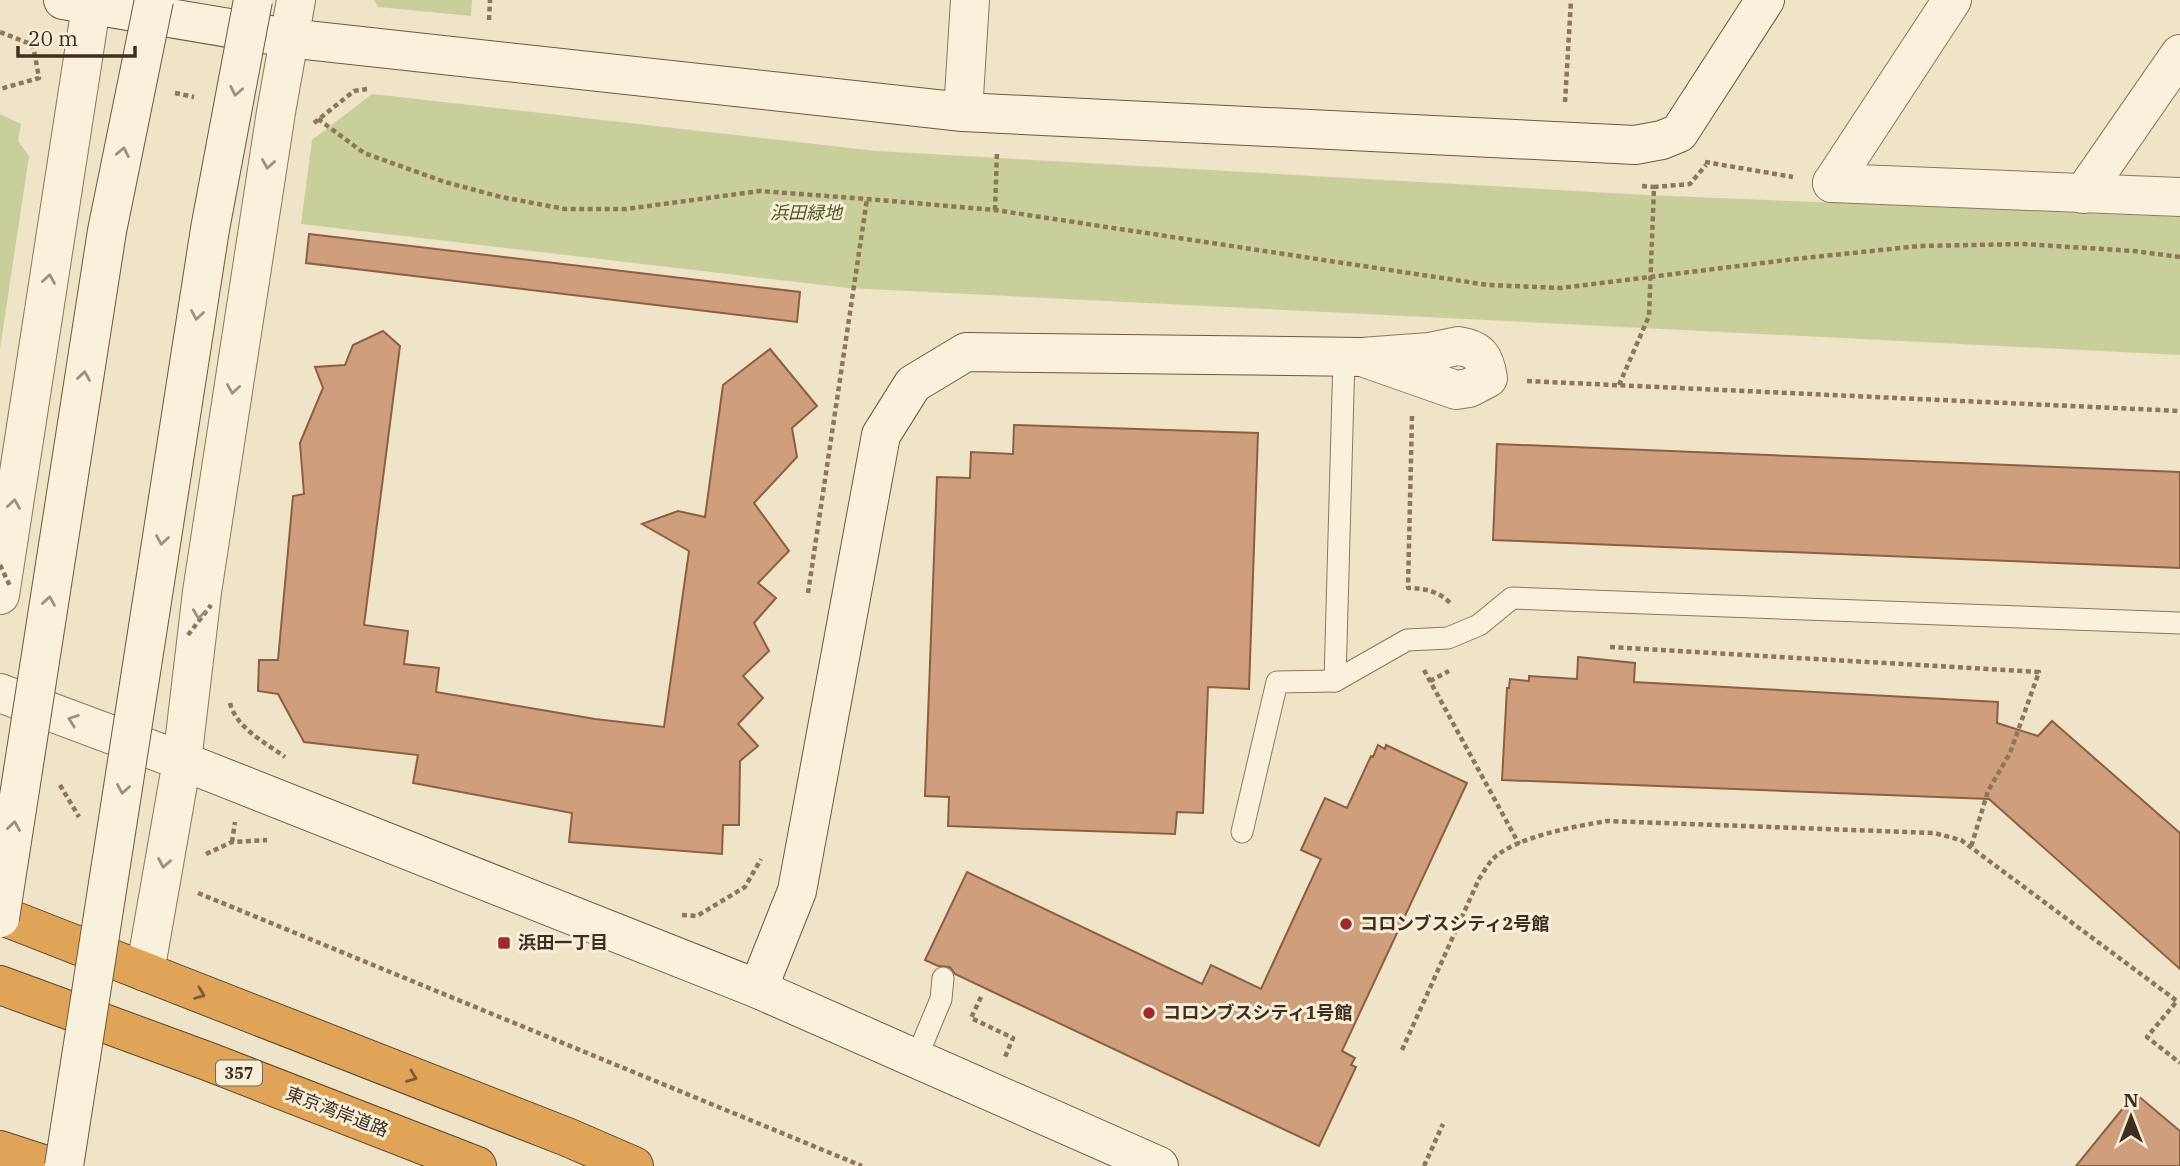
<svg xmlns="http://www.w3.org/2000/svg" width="2180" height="1166" viewBox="0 0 2180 1166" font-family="'IBM Plex Serif','Noto Sans JP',serif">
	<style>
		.green { fill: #c9cf9b }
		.building { fill: #cf9f7d; stroke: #8d5f41; stroke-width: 2 }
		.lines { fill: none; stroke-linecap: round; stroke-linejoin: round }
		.lane-casing { stroke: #8d765c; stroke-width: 23 }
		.street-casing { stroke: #8d765c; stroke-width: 40 }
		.secondary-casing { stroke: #6f573f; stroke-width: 40 }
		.highway-casing { stroke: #5b4430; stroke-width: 40 }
		.path { stroke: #8d765c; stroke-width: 4.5; stroke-dasharray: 5 3.5; stroke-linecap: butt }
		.lane { stroke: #faf1dc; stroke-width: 21 }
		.street { stroke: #faf1dc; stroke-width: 38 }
		.secondary { stroke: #faf1dc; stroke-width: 38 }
		.highway { stroke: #e0a458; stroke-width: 38 }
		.secondary-bridge-casing { stroke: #6f573f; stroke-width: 40; stroke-linecap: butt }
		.path-bridge { stroke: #8d765c; stroke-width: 4.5; stroke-dasharray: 5 3.5; stroke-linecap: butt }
		.secondary-bridge { stroke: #faf1dc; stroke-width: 38 }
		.oneway { stroke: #9c907e }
		.oneway2 { stroke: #7e5d36 }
		.poi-dot { fill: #9e2a2b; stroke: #f7eed8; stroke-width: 2.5 }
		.labels { text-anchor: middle; stroke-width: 6; stroke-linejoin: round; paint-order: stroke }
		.shield { fill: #f7eed8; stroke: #756857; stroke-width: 2 }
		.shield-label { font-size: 16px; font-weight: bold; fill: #3d2e20 }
		.park-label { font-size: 18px; font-style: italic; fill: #4d5a26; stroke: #f7eed8 }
		.poi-label { font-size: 18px; font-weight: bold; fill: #3d2e20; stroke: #f7eed8; text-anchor: start }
		.street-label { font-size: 18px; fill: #3d2e20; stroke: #f7eed8 }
	</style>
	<rect width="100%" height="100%" fill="#f0e4c8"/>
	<!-- green -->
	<g class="green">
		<path d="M 374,0 L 472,0 L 471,16 L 378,7 Z"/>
		<path d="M 372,94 L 877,151 L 1647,195 L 2180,217 L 2180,355 L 848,288 L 301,224 L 312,140 Z"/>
		<path d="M 0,114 L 21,124 L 18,141 L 29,156 L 0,349 Z"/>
	</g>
	<!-- building -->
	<g class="building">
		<path d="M 309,234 L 800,292 L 797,322 L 306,263 Z"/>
		<path d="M 383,331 L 400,346 L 364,625 L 408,631 L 404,664 L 439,668 L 436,692 L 595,719 L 664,727 L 689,551 L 642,524 L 678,511 L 705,517 L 723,385 L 770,349 L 817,406 L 792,428 L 797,457 L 754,503 L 789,551 L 758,583 L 776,598 L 754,623 L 769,651 L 743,676 L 763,698 L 738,724 L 758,746 L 740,761 L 739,825 L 723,825 L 722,854 L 569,842 L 572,813 L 413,783 L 418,755 L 304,742 L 278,694 L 258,691 L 259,660 L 278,660 L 293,496 L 304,494 L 300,443 L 323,388 L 315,367 L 345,365 L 353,345 Z"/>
		<path d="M 1014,425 L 1258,433 L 1249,689 L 1208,687 L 1203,813 L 1177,812 L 1175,834 L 948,826 L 949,797 L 925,796 L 937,477 L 970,478 L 971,452 L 1013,454 Z"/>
		<path d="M 1497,444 L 2180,472 L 2180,568 L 1493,540 Z"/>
		<path d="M 1578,657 L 1635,663 L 1634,682 L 1998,702 L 1997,723 L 2038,736 L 2052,721 L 2180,833 L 2180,969 L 1989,799 L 1502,780 L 1507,688 L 1509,688 L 1510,679 L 1529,681 L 1529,676 L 1577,679 Z"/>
		<path d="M 1378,745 L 1385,749 L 1386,745 L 1467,783 L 1342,1051 L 1355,1058 L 1351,1065 L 1356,1067 L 1319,1146 L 955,974 L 950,967 L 938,966 L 925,960 L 967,872 L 1202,984 L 1211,965 L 1261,989 L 1321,859 L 1301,850 L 1325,798 L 1347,808 L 1371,756 L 1373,757 Z"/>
		<path d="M 2137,1095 L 2180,1131 L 2180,1166 L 2076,1166 L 2124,1107 L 2127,1108 Z"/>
	</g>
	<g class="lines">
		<defs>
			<g id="lane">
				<path d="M 1335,681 L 1344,357"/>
				<path d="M 1242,832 L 1277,682 L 1335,681 L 1407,640 L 1448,638 L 1479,625 L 1512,598 L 2180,623"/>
				<path d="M 916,1059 L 941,999 L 943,978"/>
			</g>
			<g id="street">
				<path d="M 963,112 L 970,0"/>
				<path d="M 1832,183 L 2180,197"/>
				<path d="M 1832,183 L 1952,0"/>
				<path d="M 2083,194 L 2180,54"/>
				<path d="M 1458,346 C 1480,349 1485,358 1488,378 L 1469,388 L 1456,390 L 1362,357 L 1429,352 Z"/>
				<path d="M 0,595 L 92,0"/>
				<path d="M 0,693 L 182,761"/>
				<path d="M 145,972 L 182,761 L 202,592 L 276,112 L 296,0"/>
			</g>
			<g id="secondary">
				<path d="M 63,0 L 288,38 L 963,112 L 1635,145 L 1662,140 L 1679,133 L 1765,0"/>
				<path d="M 182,761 L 758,989 L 1159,1166"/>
				<path d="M 758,989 L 797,891 L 881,435 L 913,384 L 966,352 L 1362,357"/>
			</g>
			<g id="highway">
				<path d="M 0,915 L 567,1137 L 634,1166"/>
				<path d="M 0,985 L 207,1061 L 477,1166"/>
				<path d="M 0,1150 L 49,1166"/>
			</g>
		</defs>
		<!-- lane casing -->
		<use href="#lane" class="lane-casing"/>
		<!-- street casing -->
		<use href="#street" class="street-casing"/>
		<!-- secondary casing -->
		<use href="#secondary" class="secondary-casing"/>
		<!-- highway casing -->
		<use href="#highway" class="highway-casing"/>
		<!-- path -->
		<g class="path">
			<path d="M 489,20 L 490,0"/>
			<path d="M 0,32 L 33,45 L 39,78 L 0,89"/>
			<path d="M 33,45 L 36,29"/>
			<path d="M 175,93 L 194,97"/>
			<path d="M 1565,102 L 1571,0"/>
			<path d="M 318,119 L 364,153 L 445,182 L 501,197 L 565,209 L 626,209 L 760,191 L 867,199 L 995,210 L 1488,285 L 1561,288 L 1795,259 L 1919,246 L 2023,244 L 2134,251 L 2180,257"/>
			<path d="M 314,123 L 354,91 L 367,89"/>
			<path d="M 1705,162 L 1793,177"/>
			<path d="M 1642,186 L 1654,187"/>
			<path d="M 995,210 L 997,152"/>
			<path d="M 1527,381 L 2180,411"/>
			<path d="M 1619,385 L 1649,316 L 1654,187 L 1690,184 L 1706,165"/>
			<path d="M 1412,416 L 1408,588 C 1425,588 1441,592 1452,605"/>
			<path d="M 808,593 L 867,199"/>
			<path d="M 1610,647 L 2039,672 L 2010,753 L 1988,791 L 1971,847"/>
			<path d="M 1424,670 L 1519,844"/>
			<path d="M 1430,681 L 1449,671"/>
			<path d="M 230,703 C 236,728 266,743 285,757"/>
			<path d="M 60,785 L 79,817"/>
			<path d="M 232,842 L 235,822"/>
			<path d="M 206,854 L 232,842 L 267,840"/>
			<path d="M 198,893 L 862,1166"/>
			<path d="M 682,915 L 697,916 L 745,887 L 761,859"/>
			<path d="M 981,997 L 971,1018 L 1013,1038 L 1005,1057"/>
			<path d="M 1402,1050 L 1479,879 C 1483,873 1487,866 1492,860 C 1513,837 1577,826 1607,821 L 1934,833 L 1961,840 L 2177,1001 L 2147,1037 L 2180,1063"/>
			<path d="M 1424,1166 L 1443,1124"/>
		</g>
		<!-- lane -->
		<use href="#lane" class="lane"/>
		<!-- street -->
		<use href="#street" class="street"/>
		<!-- secondary -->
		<use href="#secondary" class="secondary"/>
		<!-- highway -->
		<use href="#highway" class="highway"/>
		<defs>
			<g id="secondary-bridge">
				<path d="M 0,918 L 107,231 L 154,0"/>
				<path d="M 64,1166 L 210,229 L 253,0"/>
			</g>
		</defs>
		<!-- secondary-bridge casing -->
		<use href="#secondary-bridge" class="secondary-bridge-casing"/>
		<!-- path-bridge -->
		<g class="path-bridge">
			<path d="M 0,565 L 10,586"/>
			<path d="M 188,635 L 211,605"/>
		</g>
		<!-- secondary-bridge -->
		<use href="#secondary-bridge" class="secondary-bridge"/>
	</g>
	<!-- one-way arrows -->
	<defs><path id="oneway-chevron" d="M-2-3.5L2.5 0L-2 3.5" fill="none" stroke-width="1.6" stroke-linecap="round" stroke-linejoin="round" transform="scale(1.75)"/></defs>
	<g class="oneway">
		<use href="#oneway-chevron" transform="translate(236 91) rotate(101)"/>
		<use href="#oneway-chevron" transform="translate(123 152) rotate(-79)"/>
		<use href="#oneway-chevron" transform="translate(268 164) rotate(99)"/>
		<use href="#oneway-chevron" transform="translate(49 279) rotate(-81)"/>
		<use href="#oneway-chevron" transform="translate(197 315) rotate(99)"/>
		<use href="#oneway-chevron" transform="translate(84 376) rotate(-81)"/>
		<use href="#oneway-chevron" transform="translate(233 389) rotate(99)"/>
		<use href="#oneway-chevron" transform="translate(14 504) rotate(-81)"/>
		<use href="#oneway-chevron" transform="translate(162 540) rotate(99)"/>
		<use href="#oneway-chevron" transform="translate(49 601) rotate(-81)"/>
		<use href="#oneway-chevron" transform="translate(199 614) rotate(97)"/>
		<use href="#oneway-chevron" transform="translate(73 720) rotate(-160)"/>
		<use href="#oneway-chevron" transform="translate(123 789) rotate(99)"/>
		<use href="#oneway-chevron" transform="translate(14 826) rotate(-81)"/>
		<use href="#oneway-chevron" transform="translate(164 863) rotate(100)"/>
	</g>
	<g class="oneway2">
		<use href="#oneway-chevron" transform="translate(200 994) rotate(21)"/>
		<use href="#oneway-chevron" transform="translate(412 1077) rotate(21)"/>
	</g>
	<!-- markers -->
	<g class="poi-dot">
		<circle cx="1346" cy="924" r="7"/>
		<rect x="497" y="936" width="14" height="14" rx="3.5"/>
		<circle cx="1149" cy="1013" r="7"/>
	</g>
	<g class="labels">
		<!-- shield labels -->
		<rect class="shield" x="216" y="1060.5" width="46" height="25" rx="5"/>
		<g class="shield-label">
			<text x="239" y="1079">357</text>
		</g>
		<!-- park labels -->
		<g class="park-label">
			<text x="806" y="219">浜田緑地</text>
		</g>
		<!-- poi labels -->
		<g class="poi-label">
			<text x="1360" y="930">コロンブスシティ2号館</text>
			<text x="518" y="949">浜田一丁目</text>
			<text x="1163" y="1019">コロンブスシティ1号館</text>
		</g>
		<!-- street labels -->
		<g class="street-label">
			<text transform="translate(337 1112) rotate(21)" y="6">東京湾岸道路</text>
		</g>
	</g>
	<!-- north arrow -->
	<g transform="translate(2131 1117)" stroke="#f7eed8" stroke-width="5" paint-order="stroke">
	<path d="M0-5L12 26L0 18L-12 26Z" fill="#3d2e20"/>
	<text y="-10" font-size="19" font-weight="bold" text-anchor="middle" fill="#3d2e20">N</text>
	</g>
	<!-- scale -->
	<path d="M18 46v10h117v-10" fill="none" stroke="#3d2e20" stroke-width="3.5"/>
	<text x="28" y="46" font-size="21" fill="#3d2e20" stroke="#f7eed8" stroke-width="5" paint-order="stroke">20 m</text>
</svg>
